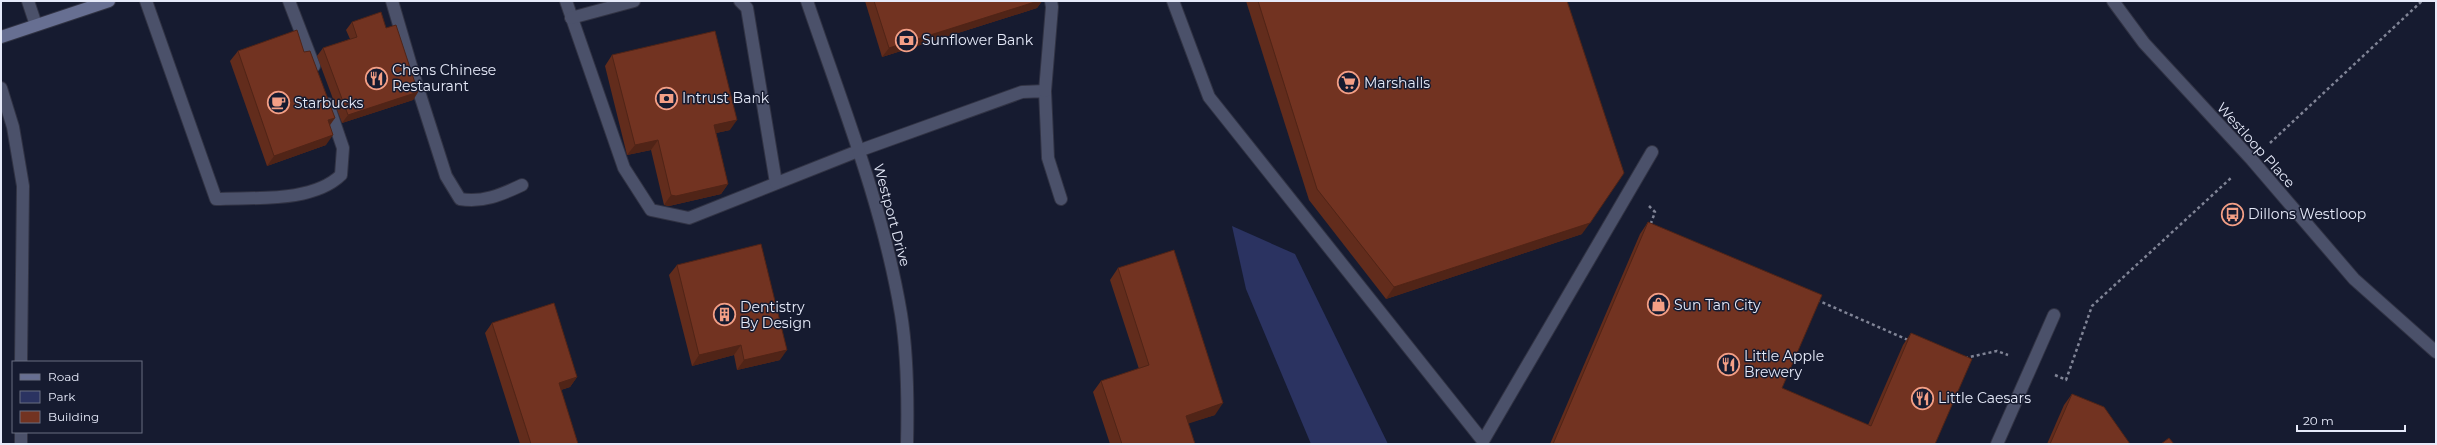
<svg xmlns="http://www.w3.org/2000/svg" width="2437" height="445" viewBox="0 0 2437 445" font-family="Montserrat,sans-serif">
	<style>
		.green { fill: #2b3361 }
		.lines { fill: none; stroke-linecap: round; stroke-linejoin: round }
		.lane-casing { stroke: #313344; stroke-width: 14 }
		.street-casing { stroke: #313344; stroke-width: 14 }
		.secondary-casing { stroke: #313344; stroke-width: 14 }
		.path { stroke: #808496; stroke-width: 2.5; stroke-dasharray: 3 3; stroke-linecap: butt }
		.lane { stroke: #4b516a; stroke-width: 12 }
		.street { stroke: #4b516a; stroke-width: 12 }
		.secondary { stroke: #676f92; stroke-width: 12 }
		.wall { fill: #622c1c }
		.shaded-wall { fill: #502417 }
		.building { fill: #723321; stroke: #502417 }
		.labels { text-anchor: middle; stroke-width: 3; stroke-linejoin: round; paint-order: stroke }
		.poi-label { font-size: 14px; fill: #e6eaf9; stroke: #161b30; text-anchor: start }
		.street-label { font-size: 14px; fill: #e6eaf9; stroke: #161b30 }
	</style>
	<rect width="100%" height="100%" fill="#161b30"/>
	<!-- green -->
	<path class="green" d="M 1232,226 L 1295,254 L 1388,444 L 1311,444 L 1246,289 Z"/>
	<g class="lines">
		<defs>
			<g id="lane">
				<path d="M 28,1 L 36,25"/>
				<path d="M 146,1 L 216,199 C 254,197 312,203 341,175 L 343,148 L 328,104"/>
				<path d="M 289,1 L 314,66"/>
				<path d="M 392,1 L 414,76 L 446,176 L 460,199 C 482,203 501,195 522,185"/>
				<path d="M 566,1 L 624,168 L 651,210 L 689,218 L 858,151 L 1022,92 L 1045,91 L 1048,158 L 1061,199"/>
				<path d="M 740,1 L 747,8 L 776,183"/>
				<path d="M 1173,1 L 1209,97 L 1483,441 L 1652,152"/>
				<path d="M 571,18 L 634,1"/>
				<path d="M 1045,91 L 1052,7 L 1051,1"/>
				<path d="M 1997,444 L 2054,315"/>
			</g>
			<g id="street">
				<path d="M 807,1 C 842,104 883,206 901,314 C 908,357 908,401 907,444"/>
				<path d="M 2113,1 L 2144,43 L 2252,160 L 2354,279 L 2436,352"/>
				<path d="M 1,88 L 13,127 L 23,186 L 21,362"/>
				<path d="M 21,444 L 21,432"/>
			</g>
			<path id="secondary" d="M 1,37 L 109,1"/>
		</defs>
		<!-- lane casing -->
		<use href="#lane" class="lane-casing"/>
		<!-- street casing -->
		<use href="#street" class="street-casing"/>
		<!-- secondary casing -->
		<use href="#secondary" class="secondary-casing"/>
		<!-- path -->
		<g class="path">
			<path d="M 2270,143 L 2422,1"/>
			<path d="M 1649,206 L 1655,212 L 1650,226"/>
			<path d="M 1817,300 L 1908,340"/>
			<path d="M 1965,358 L 1997,351 L 2008,355"/>
			<path d="M 2055,375 L 2066,380 L 2092,306 L 2232,177"/>
		</g>
		<!-- lane -->
		<use href="#lane" class="lane"/>
		<!-- street -->
		<use href="#street" class="street"/>
		<!-- secondary -->
		<use href="#secondary" class="secondary"/>
	</g>
	<!-- wall -->
	<g class="wall">
		<path d="M 865,1 L 1042,1 L 1037,8 L 882,57 Z"/>
		<path d="M 1246,1 L 1567,1 L 1582,234 L 1386,299 L 1309,200 Z"/>
		<path d="M 352,22 L 386,28 L 418,92 L 413,100 L 342,123 L 317,56 L 323,48 L 350,39 L 346,30 Z"/>
		<path d="M 238,51 L 330,125 L 326,145 L 267,166 L 230,61 Z"/>
		<path d="M 612,55 L 730,130 L 716,133 L 728,184 L 721,194 L 669,206 L 664,205 L 651,150 L 627,155 L 605,66 Z"/>
		<path d="M 1648,222 L 1782,388 L 1868,425 L 1903,345 L 1911,333 L 1935,444 L 1550,444 L 1640,234 Z"/>
		<path d="M 677,265 L 780,360 L 737,370 L 734,355 L 692,366 L 669,275 Z"/>
		<path d="M 1118,268 L 1215,415 L 1188,423 L 1195,444 L 1110,444 L 1093,392 L 1101,381 L 1139,369 L 1110,280 Z"/>
		<path d="M 492,323 L 577,377 L 570,387 L 561,390 L 578,444 L 520,444 L 485,333 Z"/>
		<path d="M 2072,394 L 2130,444 L 2047,444 L 2064,405 Z"/>
	</g>
	<!-- shaded-wall -->
	<g class="shaded-wall">
		<path d="M 1038,1 L 1042,1 L 1037,8 L 882,57 L 889,48 Z"/>
		<path d="M 418,92 L 413,100 L 342,123 L 348,115 Z"/>
		<path d="M 335,118 L 328,128 L 328,120 Z"/>
		<path d="M 737,120 L 730,130 L 707,135 L 714,125 Z"/>
		<path d="M 333,135 L 326,145 L 267,166 L 274,156 Z"/>
		<path d="M 658,140 L 651,150 L 627,155 L 635,145 Z"/>
		<path d="M 728,184 L 721,194 L 669,206 L 664,205 L 671,195 Z"/>
		<path d="M 1590,223 L 1582,234 L 1386,299 L 1394,287 Z"/>
		<path d="M 741,345 L 734,355 L 692,366 L 699,355 Z"/>
		<path d="M 787,350 L 780,360 L 737,370 L 744,360 Z"/>
		<path d="M 577,377 L 570,387 L 551,393 L 559,383 Z"/>
		<path d="M 1223,403 L 1215,415 L 1178,427 L 1186,416 Z"/>
	</g>
	<!-- building -->
	<g class="building">
		<path d="M 874,1 L 1038,1 L 889,48 Z"/>
		<path d="M 1258,1 L 1567,1 L 1624,173 L 1590,223 L 1394,287 L 1317,189 Z"/>
		<path d="M 381,12 L 386,28 L 396,25 L 418,92 L 348,115 L 323,48 L 357,37 L 352,22 Z"/>
		<path d="M 297,30 L 304,52 L 310,51 L 335,118 L 328,120 L 333,135 L 274,156 L 238,51 Z"/>
		<path d="M 715,31 L 737,120 L 714,125 L 728,184 L 676,196 L 671,195 L 658,140 L 635,145 L 612,55 Z"/>
		<path d="M 1648,222 L 1822,295 L 1782,388 L 1871,426 L 1911,333 L 1972,359 L 1935,444 L 1553,444 Z"/>
		<path d="M 761,244 L 787,350 L 744,360 L 741,345 L 699,355 L 677,265 Z"/>
		<path d="M 1174,250 L 1223,403 L 1186,416 L 1195,444 L 1122,444 L 1101,381 L 1149,365 L 1118,268 Z"/>
		<path d="M 554,303 L 577,377 L 559,383 L 578,444 L 531,444 L 492,323 Z"/>
		<path d="M 2072,394 L 2104,407 L 2130,444 L 2050,444 Z"/>
		<path d="M 2169,438 L 2174,444 L 2161,444 Z"/>
	</g>
	<!-- icons -->
	<defs>
		<symbol id="bank-ring" viewBox="-11 -11 22 22"><circle r="9.5" fill="#161b30" stroke="#f39f86" stroke-width="1.5"/><path d="M-6-4H6V4H-6ZM0-2.3a2.3 2.3 0 1 0 0 4.6a2.3 2.3 0 1 0 0-4.6Z" fill="#f39f86"/></symbol>
		<symbol id="restaurant-ring" viewBox="-11 -11 22 22"><circle r="9.5" fill="#161b30" stroke="#f39f86" stroke-width="1.5"/><path d="M-5-6h1v4h1v-4h1v4h1v-4h1v5L-1.5 .5V6h-2V.5L-5-1ZM5-6V6H3V1.5H1.5Q1.5-4 5-6Z" fill="#f39f86"/></symbol>
		<symbol id="supermarket-ring" viewBox="-11 -11 22 22"><circle r="9.5" fill="#161b30" stroke="#f39f86" stroke-width="1.5"/><path d="M-6-5.5h2.5l.6 2H6L4.5 2H-2.5L-4.4-4H-6ZM-1.5 3.2a1.3 1.3 0 1 0 .1 0ZM3 3.2a1.3 1.3 0 1 0 .1 0Z" fill="#f39f86"/></symbol>
		<symbol id="cafe-ring" viewBox="-11 -11 22 22"><circle r="9.5" fill="#161b30" stroke="#f39f86" stroke-width="1.5"/><path d="M-5.5-4.5H6V0H3Q3 3.5 0 3.5H-2.5Q-5.5 3.5-5.5 0ZM3-3.2v2h1.7v-2ZM-6 4.5H4V6H-6Z" fill="#f39f86"/></symbol>
		<symbol id="bus-ring" viewBox="-11 -11 22 22"><circle r="9.5" fill="#161b30" stroke="#f39f86" stroke-width="1.5"/><path d="M-5-6H5V4H4V6H2V4H-2V6H-4V4H-5ZM-3.5-4V0h7V-4ZM-3.5 1.2v1.5H-2V1.2ZM2 1.2v1.5H3.5V1.2Z" fill="#f39f86"/></symbol>
		<symbol id="shop-ring" viewBox="-11 -11 22 22"><circle r="9.5" fill="#161b30" stroke="#f39f86" stroke-width="1.5"/><path d="M-5-2.5h2.3a2.7 3.5 0 0 1 5.4 0H5L5.5 6h-11ZM-1.5-2.5h3a1.5 2.3 0 0 0-3 0Z" fill="#f39f86"/></symbol>
		<symbol id="building-ring" viewBox="-11 -11 22 22"><circle r="9.5" fill="#161b30" stroke="#f39f86" stroke-width="1.5"/><path d="M-4-6H4V6H1V3H-1V6H-4ZM-2.5-4.3h1.7v1.8h-1.7ZM.8-4.3h1.7v1.8H.8ZM-2.5-1h1.7V.8h-1.7ZM.8-1h1.7V.8H.8Z" fill="#f39f86"/></symbol>
	</defs>
	<g fill-rule="evenodd">
		<use href="#bank-ring" x="894" y="28" width="25" height="25"/>
		<use href="#restaurant-ring" x="364" y="66" width="25" height="25"/>
		<use href="#supermarket-ring" x="1336" y="70" width="25" height="25"/>
		<use href="#bank-ring" x="654" y="86" width="25" height="25"/>
		<use href="#cafe-ring" x="266" y="90" width="25" height="25"/>
		<use href="#bus-ring" x="2220" y="202" width="25" height="25"/>
		<use href="#shop-ring" x="1646" y="292" width="25" height="25"/>
		<use href="#building-ring" x="712" y="302" width="25" height="25"/>
		<use href="#restaurant-ring" x="1716" y="352" width="25" height="25"/>
		<use href="#restaurant-ring" x="1910" y="386" width="25" height="25"/>
	</g>
	<g class="labels">
		<!-- poi labels -->
		<g class="poi-label">
			<text x="922" y="45">Sunflower Bank</text>
			<text x="392" y="75">Chens Chinese<tspan x="392" dy="16">Restaurant</tspan></text>
			<text x="1364" y="88">Marshalls</text>
			<text x="682" y="103">Intrust Bank</text>
			<text x="294" y="108">Starbucks</text>
			<text x="2248" y="219">Dillons Westloop</text>
			<text x="1674" y="310">Sun Tan City</text>
			<text x="740" y="312">Dentistry<tspan x="740" dy="16">By Design</tspan></text>
			<text x="1744" y="361">Little Apple<tspan x="1744" dy="16">Brewery</tspan></text>
			<text x="1938" y="403">Little Caesars</text>
		</g>
		<!-- street labels -->
		<g class="street-label">
			<text transform="translate(2256 145) rotate(48)" y="5">Westloop Place</text>
			<text transform="translate(892 215) rotate(75)" y="5">Westport Drive</text>
		</g>
	</g>
	<!-- border -->
	<rect width="2437" height="445" fill="none" stroke="#e6eaf9" stroke-width="4"/>
	<!-- legend -->
	<rect x="12" y="361" width="130" height="72" fill="#161b30" stroke="#696e80"/>
	<rect x="20" y="374" width="20" height="6" fill="#676f92" stroke="#696e80"/>
	<text x="48" y="381" font-size="12" fill="#e6eaf9">Road</text>
	<rect x="20" y="391" width="20" height="12" fill="#2b3361" stroke="#696e80"/>
	<text x="48" y="401" font-size="12" fill="#e6eaf9">Park</text>
	<rect x="20" y="411" width="20" height="12" fill="#723321" stroke="#696e80"/>
	<text x="48" y="421" font-size="12" fill="#e6eaf9">Building</text>
	<!-- scale -->
	<path d="M2297 425v6h108v-6" fill="none" stroke="#e6eaf9" stroke-width="2"/>
	<text x="2303" y="425" font-size="12" fill="#e6eaf9" stroke="#161b30" stroke-width="3" paint-order="stroke">20 m</text>
</svg>
